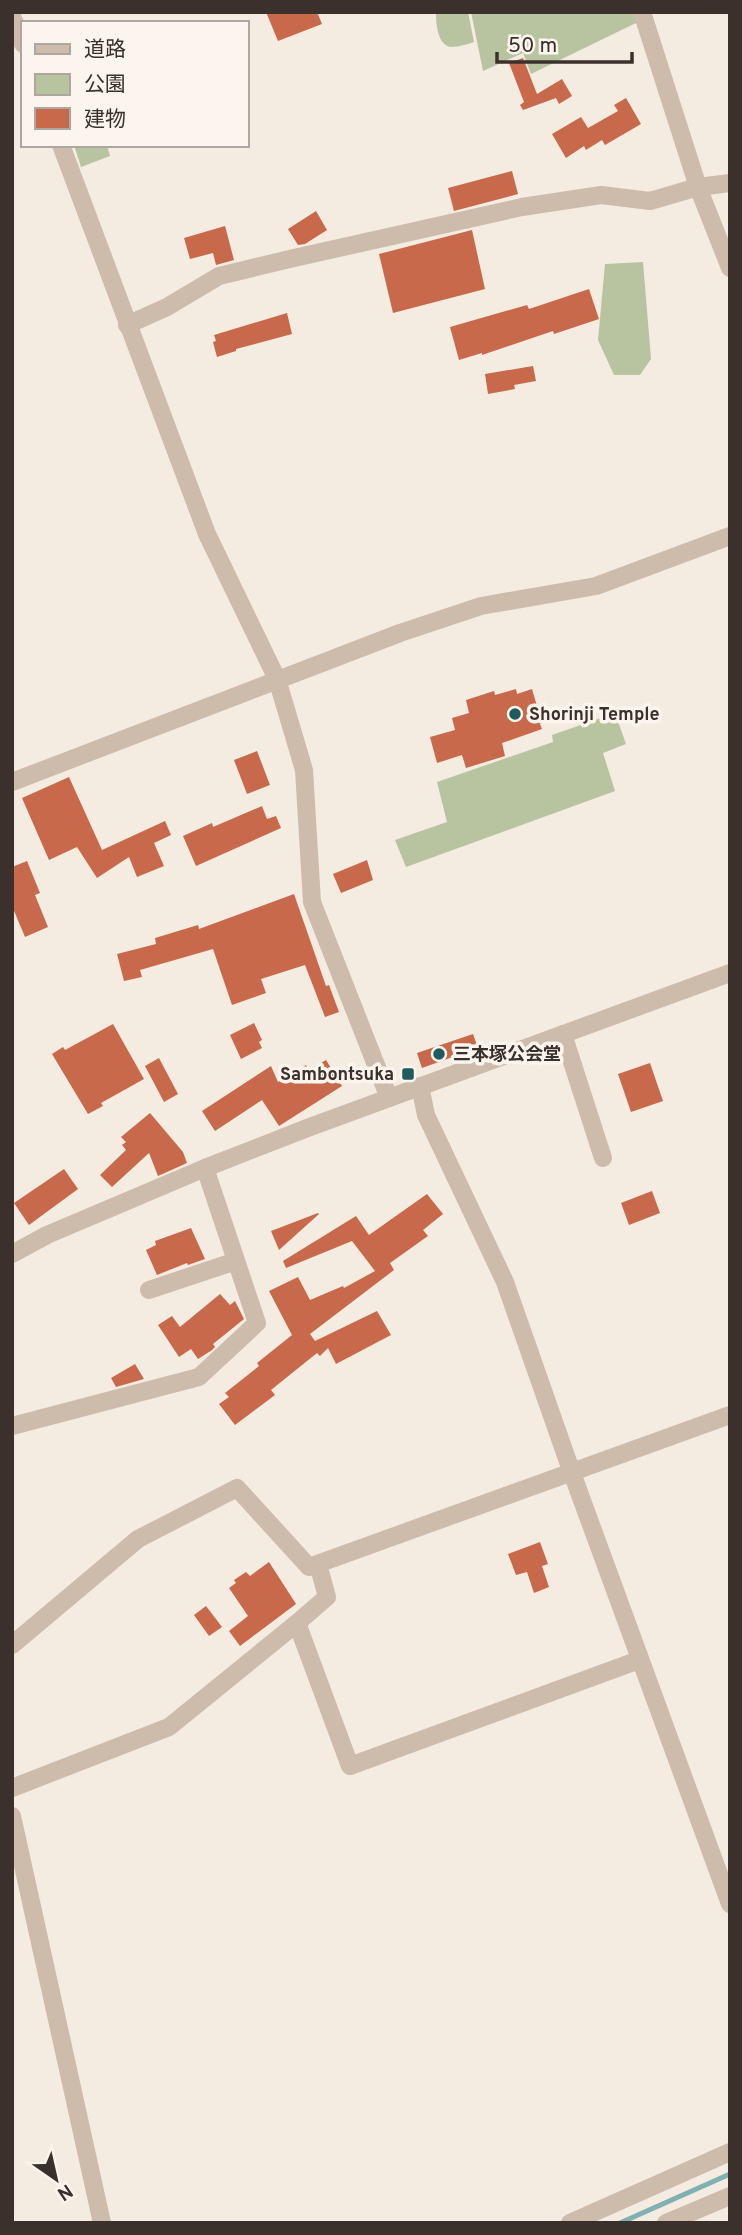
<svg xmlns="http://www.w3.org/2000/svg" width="742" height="2235" viewBox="0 0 742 2235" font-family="Overpass,'Noto Sans JP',sans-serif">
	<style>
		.green { fill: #b8c4a0 }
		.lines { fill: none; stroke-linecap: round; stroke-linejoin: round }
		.stream { stroke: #7fb0b2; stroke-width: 5 }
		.building { fill: #c8694b }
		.minor { stroke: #cdbbac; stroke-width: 18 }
		.poi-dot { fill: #1f5a5e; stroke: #fbf5ee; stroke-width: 2.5 }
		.labels { text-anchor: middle; stroke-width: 7; stroke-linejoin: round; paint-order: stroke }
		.poi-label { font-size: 18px; font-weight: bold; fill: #3b302b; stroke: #fbf5ee; text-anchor: start }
	</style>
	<rect width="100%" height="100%" fill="#f4ebe1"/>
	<!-- green -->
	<g class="green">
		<path d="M 436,12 L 468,12 L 474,42 C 468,44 458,47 451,47 C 437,45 436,23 436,12 Z"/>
		<path d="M 471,12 L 634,12 L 638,22 L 531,74 L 523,53 L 483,71 Z"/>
		<path d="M 74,145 L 107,145 L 110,156 L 81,167 Z"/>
		<path d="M 643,262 L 651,359 L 640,375 L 614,375 L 598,340 L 605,264 Z"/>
		<path d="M 615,713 L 626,744 L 603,753 L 615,791 L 406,867 L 395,840 L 447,822 L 437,782 L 553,742 L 552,735 Z"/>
	</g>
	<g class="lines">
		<!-- stream -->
		<path class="stream" d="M 620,2223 L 730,2174"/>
	</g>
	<!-- building -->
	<g class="building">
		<path d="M 266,12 L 317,12 L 322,24 L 278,41 Z"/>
		<path d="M 523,58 L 537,94 L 562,79 L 572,96 L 559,104 L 556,98 L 523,110 L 520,105 L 524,102 L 509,63 Z"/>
		<path d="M 626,98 L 641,124 L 605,145 L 602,140 L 586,150 L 584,146 L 566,158 L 552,134 L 581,117 L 588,128 L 618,111 L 614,105 Z"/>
		<path d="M 512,171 L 518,194 L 454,211 L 448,188 Z"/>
		<path d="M 316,211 L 327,230 L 305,244 L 298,245 L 288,229 Z"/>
		<path d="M 225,226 L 234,260 L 216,265 L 213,253 L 190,259 L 184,238 Z"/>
		<path d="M 472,230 L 485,289 L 393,313 L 379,254 Z"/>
		<path d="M 589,289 L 599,319 L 554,334 L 553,331 L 482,355 L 482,353 L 459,360 L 450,327 L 527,305 L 529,309 Z"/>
		<path d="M 287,313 L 292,334 L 236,349 L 236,351 L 217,357 L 213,342 L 216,341 L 214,335 Z"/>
		<path d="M 533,366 L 536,381 L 514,385 L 515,389 L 488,394 L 485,374 Z"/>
		<path d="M 516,689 L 517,694 L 532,689 L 542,723 L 540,724 L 542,729 L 502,743 L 505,756 L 466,768 L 462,755 L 437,763 L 430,737 L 455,730 L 452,718 L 469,713 L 466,700 L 494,691 L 495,695 Z"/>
		<path d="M 257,751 L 270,785 L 247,794 L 234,760 Z"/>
		<path d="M 69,777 L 102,850 L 165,821 L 171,835 L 154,843 L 164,866 L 137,877 L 129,857 L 97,878 L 77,847 L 49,860 L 22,798 Z"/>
		<path d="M 262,806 L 267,819 L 276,816 L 281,828 L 196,866 L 183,836 L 212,823 L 213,827 Z"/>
		<path d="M 367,860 L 373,880 L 341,893 L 333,874 Z"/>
		<path d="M 27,861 L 40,893 L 35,895 L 48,927 L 25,937 L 12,906 L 12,867 Z"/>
		<path d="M 294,894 L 326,986 L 329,985 L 339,1012 L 325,1017 L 305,965 L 261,979 L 266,993 L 232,1005 L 213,949 L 140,970 L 142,977 L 124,981 L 117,954 L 156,944 L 155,938 L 198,925 L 199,929 Z"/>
		<path d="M 254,1023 L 262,1040 L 259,1042 L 262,1048 L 241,1059 L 230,1035 Z"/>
		<path d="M 113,1024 L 144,1079 L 101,1103 L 103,1106 L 88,1114 L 52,1054 L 63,1047 L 65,1050 Z"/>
		<path d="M 473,1034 L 478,1048 L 422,1068 L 417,1053 Z"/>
		<path d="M 159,1058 L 178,1094 L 164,1102 L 145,1066 Z"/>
		<path d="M 326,1060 L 342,1086 L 279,1126 L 262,1100 L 215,1131 L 202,1111 L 271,1066 L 278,1082 L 306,1065 L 309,1070 Z"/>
		<path d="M 650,1063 L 663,1101 L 631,1112 L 618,1074 Z"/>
		<path d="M 150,1113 L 183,1152 L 187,1163 L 158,1176 L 149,1153 L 112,1187 L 100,1175 L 126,1150 L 122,1145 L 126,1142 L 121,1137 Z"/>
		<path d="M 64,1169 L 78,1189 L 29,1225 L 14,1203 Z"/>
		<path d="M 652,1191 L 660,1213 L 629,1225 L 621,1203 Z"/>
		<path d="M 427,1194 L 443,1214 L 423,1230 L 428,1236 L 390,1263 L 394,1270 L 310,1334 L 315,1341 L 377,1311 L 391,1335 L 336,1364 L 328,1348 L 320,1356 L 317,1353 L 271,1390 L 275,1395 L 235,1425 L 219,1404 L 229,1397 L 225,1393 L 259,1366 L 257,1363 L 292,1335 L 269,1291 L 298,1277 L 310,1300 L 343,1286 L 344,1288 L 375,1271 L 352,1241 L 286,1268 L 283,1261 L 356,1216 L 369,1235 Z"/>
		<path d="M 318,1213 L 319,1214 L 279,1250 L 271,1231 Z"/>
		<path d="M 191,1228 L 205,1259 L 188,1265 L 187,1263 L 157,1275 L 146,1250 L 156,1245 L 155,1241 Z"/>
		<path d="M 220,1294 L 230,1305 L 235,1301 L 244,1319 L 213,1344 L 215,1347 L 212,1350 L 198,1359 L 191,1349 L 179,1357 L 158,1325 L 172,1316 L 180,1327 Z"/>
		<path d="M 135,1364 L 144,1379 L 116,1387 L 111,1378 Z"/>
		<path d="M 540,1542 L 548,1564 L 542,1566 L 549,1587 L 534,1593 L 527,1572 L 516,1575 L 508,1554 Z"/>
		<path d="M 269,1562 L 296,1604 L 240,1646 L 229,1631 L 248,1616 L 229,1588 L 236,1583 L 234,1580 L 246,1572 L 250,1576 Z"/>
		<path d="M 206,1606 L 222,1627 L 209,1636 L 194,1615 Z"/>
	</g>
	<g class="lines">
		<!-- minor -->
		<g class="minor">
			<path d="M 642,12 L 698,187 L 730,268"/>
			<path d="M 12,16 L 23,44"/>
			<path d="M 61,145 L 207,534 L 277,679 L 304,770 L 312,902 L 389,1098"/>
			<path d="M 127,325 L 167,307 L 219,276 L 294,258 L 522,207 L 601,195 L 650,201 L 698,187 L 730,183"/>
			<path d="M 12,782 L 400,633 L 481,606 L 596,586 L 730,536"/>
			<path d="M 563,1034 L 603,1158"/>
			<path d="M 420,1086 L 426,1115 L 505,1282 L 572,1473 L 730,1904"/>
			<path d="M 12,1254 L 47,1235 L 205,1168 L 310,1127 L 730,973"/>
			<path d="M 149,1290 L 236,1261"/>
			<path d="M 12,1426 L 199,1377 L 257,1323 L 205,1168"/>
			<path d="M 297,1623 L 327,1597 L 318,1564"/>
			<path d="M 12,1645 L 138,1539 L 237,1488 L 309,1567 L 730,1415"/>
			<path d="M 12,1788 L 169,1727 L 297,1623 L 350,1766 L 639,1660"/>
			<path d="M 12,1816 L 102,2223"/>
			<path d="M 570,2223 L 730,2152"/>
			<path d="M 666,2223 L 730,2196"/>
		</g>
	</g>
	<!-- markers -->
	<g class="poi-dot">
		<circle cx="515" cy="714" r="7"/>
		<circle cx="439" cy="1054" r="7"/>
		<rect x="401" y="1067" width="14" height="14" rx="3.5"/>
	</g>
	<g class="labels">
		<!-- poi labels -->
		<g class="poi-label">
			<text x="529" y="720">Shorinji Temple</text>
			<text x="453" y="1060">三本塚公会堂</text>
			<text x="394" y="1080" text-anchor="end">Sambontsuka</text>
		</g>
	</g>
	<!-- border -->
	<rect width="742" height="2235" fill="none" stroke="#3b302b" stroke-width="28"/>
	<!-- legend -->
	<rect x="21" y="21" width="228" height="126" fill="#fbf5ee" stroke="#aea6a0" stroke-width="2"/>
	<rect x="35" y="44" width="35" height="10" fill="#cdbbac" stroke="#aea6a0" stroke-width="2"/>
	<text x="84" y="56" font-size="21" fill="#3b302b">道路</text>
	<rect x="35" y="74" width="35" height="21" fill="#b8c4a0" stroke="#aea6a0" stroke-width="2"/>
	<text x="84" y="91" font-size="21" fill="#3b302b">公園</text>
	<rect x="35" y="108" width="35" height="21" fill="#c8694b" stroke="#aea6a0" stroke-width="2"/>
	<text x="84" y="126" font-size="21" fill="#3b302b">建物</text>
	<!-- north arrow -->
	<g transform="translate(56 2179) rotate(146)" stroke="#fbf5ee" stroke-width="5" paint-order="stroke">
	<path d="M0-5L12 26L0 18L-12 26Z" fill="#3b302b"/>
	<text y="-10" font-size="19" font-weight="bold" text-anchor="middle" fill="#3b302b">N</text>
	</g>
	<!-- scale -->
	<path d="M497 52v10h135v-10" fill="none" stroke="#3b302b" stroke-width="3.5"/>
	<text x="508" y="52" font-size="21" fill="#3b302b" stroke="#fbf5ee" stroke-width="5" paint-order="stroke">50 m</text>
</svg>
